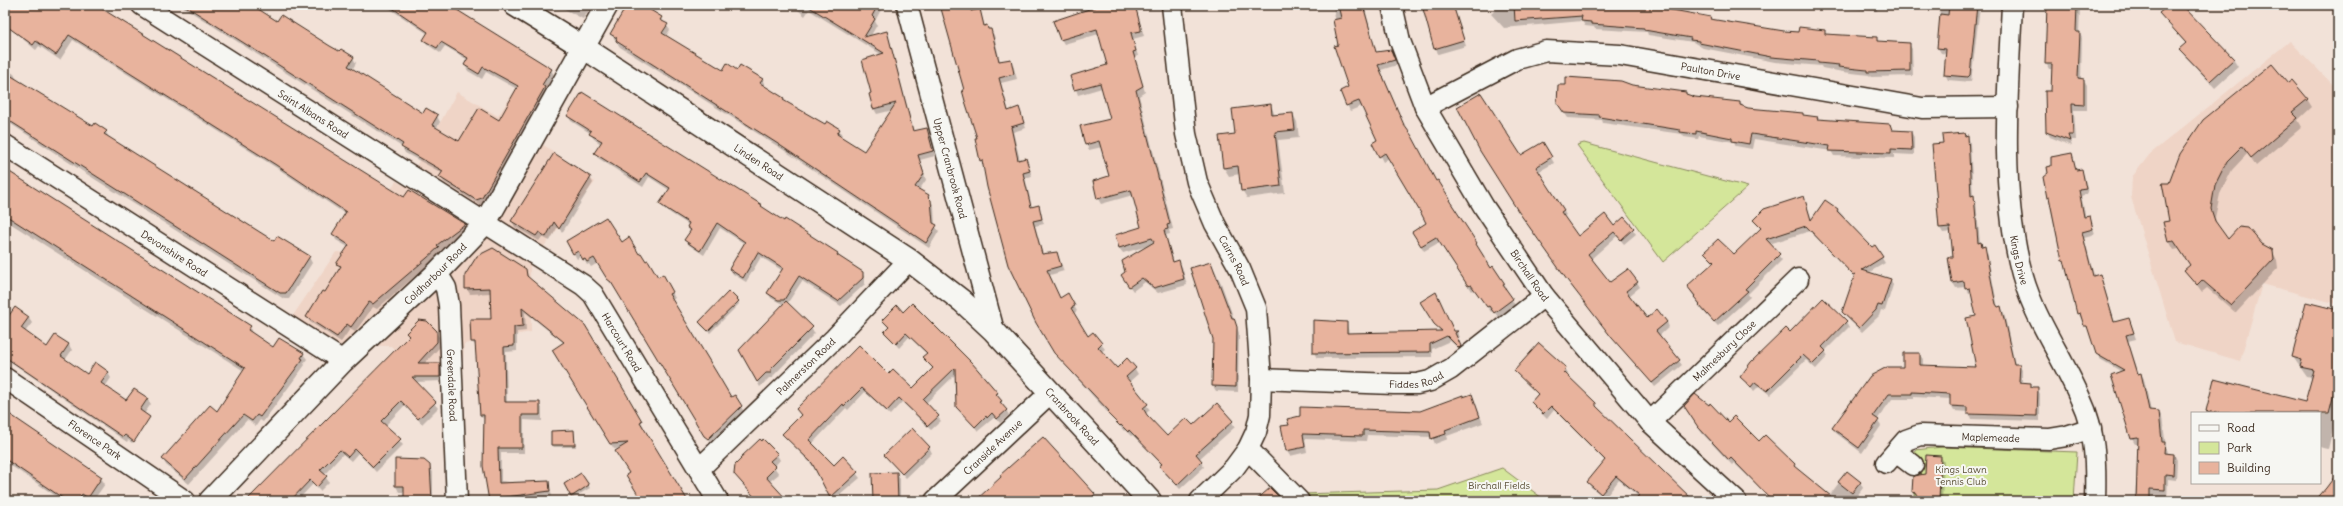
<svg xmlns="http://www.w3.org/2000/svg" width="2343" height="506" viewBox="0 0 2343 506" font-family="Delius,sans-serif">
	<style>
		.built { fill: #efd4c6 }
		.green { fill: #d4e69a; stroke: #88885c }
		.shadow { fill: #0003 }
		.building { fill: #e8b39d; stroke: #3b2a1e }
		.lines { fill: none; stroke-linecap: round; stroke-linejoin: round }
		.minor-casing { stroke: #3b2a1e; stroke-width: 23 }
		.major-casing { stroke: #3b2a1e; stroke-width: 25 }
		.minor { stroke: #f6f6f2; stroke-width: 20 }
		.major { stroke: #f6f6f2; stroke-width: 22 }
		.labels { text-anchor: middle; stroke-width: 4; stroke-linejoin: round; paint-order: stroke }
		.street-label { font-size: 10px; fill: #3b2a1e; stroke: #f6f6f2 }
		.park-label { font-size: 10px; fill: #5a5037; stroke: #f6f6f2 }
	</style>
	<rect width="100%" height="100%" fill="#f2e2d8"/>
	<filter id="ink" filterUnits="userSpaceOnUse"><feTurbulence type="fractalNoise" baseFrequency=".025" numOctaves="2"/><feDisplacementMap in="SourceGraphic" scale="8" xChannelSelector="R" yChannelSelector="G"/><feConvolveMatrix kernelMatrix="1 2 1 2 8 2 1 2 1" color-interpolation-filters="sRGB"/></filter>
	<g filter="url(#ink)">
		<!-- built -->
		<g class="built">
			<path d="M 2290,41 L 2338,90 L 2338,304 L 2262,284 L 2240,361 L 2175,342 L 2131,197 L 2132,177 L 2150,154 Z"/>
			<path d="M 527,72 L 569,97 L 541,143 L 595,182 L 530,264 L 531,332 L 464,344 L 463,361 L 410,365 L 391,346 L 335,345 L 292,317 L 336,252 L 351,253 L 396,181 L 405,186 L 457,92 L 498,116 Z"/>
		</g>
		<!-- green -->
		<g class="green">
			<path d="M 1584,143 L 1748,187 L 1663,262 L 1577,145 Z"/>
			<path d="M 1942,447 L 2077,452 L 2074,501 L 1914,501 L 1915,450 Z"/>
			<path d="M 1502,468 L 1546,501 L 1307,501 L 1300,494 L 1438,490 Z"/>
		</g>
		<!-- shadow -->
		<g class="shadow">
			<path d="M 5,5 L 94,5 L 405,199 L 464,224 L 467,230 L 440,251 L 441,253 L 430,263 L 377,309 L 373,307 L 355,332 L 350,329 L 341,342 L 310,322 L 307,317 L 325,294 L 341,269 L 338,264 L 348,247 L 336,240 L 333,234 L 345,214 L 280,170 L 73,40 L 60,60 L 39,46 L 36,50 L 5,24 Z"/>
			<path d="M 180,5 L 251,5 L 278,22 L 353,58 L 356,63 L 352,70 L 423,115 L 437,116 L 440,122 L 436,129 L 459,142 L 499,121 L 517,89 L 486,72 L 482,79 L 468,71 L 465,65 L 468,60 L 445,46 L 440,53 L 428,45 L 424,40 L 428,34 L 384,5 L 446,5 L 551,70 L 554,75 L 546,90 L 547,93 L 485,204 L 480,205 L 444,182 L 441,177 L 442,173 L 405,153 L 402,147 Z"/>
			<path d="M 557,5 L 593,5 L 583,19 Z"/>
			<path d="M 632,5 L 640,5 L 661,18 L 670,30 L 666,36 L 723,71 L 737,71 L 762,79 L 765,85 L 764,87 L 785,102 L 825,125 L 839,130 L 842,135 L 841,137 L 864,152 L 893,110 L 877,114 L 874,109 L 872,94 L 882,55 L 809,10 L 805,16 L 792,5 L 881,5 L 882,8 L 875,21 L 877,25 L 870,37 L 886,33 L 889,38 L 914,132 L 927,129 L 935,156 L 920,160 L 926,180 L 919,190 L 928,196 L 934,206 L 935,226 L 939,231 L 929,248 L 782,149 L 620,47 L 611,34 Z"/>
			<path d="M 941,5 L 970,5 L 972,12 L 980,10 L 985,27 L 994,35 L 1000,62 L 1010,60 L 1013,65 L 1017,79 L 1001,83 L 1009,112 L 1019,109 L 1026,128 L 1013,132 L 1020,160 L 1026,159 L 1032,176 L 1025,178 L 1032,207 L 1038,206 L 1044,224 L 1035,226 L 1043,255 L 1057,253 L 1064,271 L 1050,275 L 1060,299 L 1067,295 L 1077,311 L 1073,314 L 1088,337 L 1092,333 L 1105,349 L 1101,352 L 1117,370 L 1127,360 L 1135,369 L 1138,374 L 1129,382 L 1150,410 L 1145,414 L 1167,438 L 1193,426 L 1232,422 L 1235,427 L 1199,459 L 1204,467 L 1180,489 L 1164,472 L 1161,467 L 1162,465 L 1133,435 L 1131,436 L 1125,430 L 1124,431 L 1059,358 L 1040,329 L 988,187 L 972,118 Z"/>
			<path d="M 1105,5 L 1135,5 L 1144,36 L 1133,39 L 1138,56 L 1135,57 L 1145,92 L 1139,96 L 1173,229 L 1169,230 L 1170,234 L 1166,235 L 1174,263 L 1179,262 L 1182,267 L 1187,285 L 1158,293 L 1145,282 L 1133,291 L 1125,280 L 1126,272 L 1148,246 L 1123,253 L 1119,248 L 1116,235 L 1142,228 L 1133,195 L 1101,204 L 1098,199 L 1111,177 L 1102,147 L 1089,150 L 1086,144 L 1111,120 L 1102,88 L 1078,95 L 1071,76 L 1108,66 L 1099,34 L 1064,44 L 1061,39 Z"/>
			<path d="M 1333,5 L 1364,5 L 1376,53 L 1391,51 L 1394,56 L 1397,65 L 1381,70 L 1401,119 L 1436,182 L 1438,181 L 1491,270 L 1493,268 L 1504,284 L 1507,290 L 1506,291 L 1515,305 L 1498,317 L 1493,310 L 1491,312 L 1475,289 L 1472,291 L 1440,242 L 1424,251 L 1413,232 L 1427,223 L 1389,158 L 1383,162 L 1380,156 L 1373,144 L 1378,141 L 1362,106 L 1350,111 L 1341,92 L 1350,88 L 1339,46 Z"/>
			<path d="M 1421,5 L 1453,5 L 1466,46 L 1438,54 Z"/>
			<path d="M 1500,5 L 1668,5 L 1670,11 L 1710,18 L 1711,20 L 1799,34 L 1824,31 L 1826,35 L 1876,38 L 1879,42 L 1909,44 L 1912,49 L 1913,76 L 1871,77 L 1869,75 L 1843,72 L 1822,68 L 1821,66 L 1775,62 L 1703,48 L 1693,42 L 1648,35 L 1647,32 L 1595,29 L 1594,27 L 1585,26 L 1582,21 L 1504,28 L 1491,14 Z"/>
			<path d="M 1844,5 L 1878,5 L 1877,11 L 1846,8 Z"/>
			<path d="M 1940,5 L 1980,6 L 1971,82 L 1948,80 L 1945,74 L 1947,54 L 1941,53 L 1938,48 Z"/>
			<path d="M 2048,5 L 2086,5 L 2086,10 L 2080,9 L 2079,32 L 2082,38 L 2081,79 L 2084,80 L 2087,85 L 2087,110 L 2074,110 L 2076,140 L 2070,140 L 2072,146 L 2050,137 L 2047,132 L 2053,69 L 2049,69 L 2046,63 Z"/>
			<path d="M 2170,5 L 2180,5 L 2233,59 L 2238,67 L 2215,88 L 2185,56 L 2181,49 L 2186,44 L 2161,14 Z"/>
			<path d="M 5,68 L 14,74 L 17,80 L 93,128 L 106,132 L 109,138 L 274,242 L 309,257 L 312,263 L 289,299 L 284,299 L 82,171 L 5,120 Z"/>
			<path d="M 2288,84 L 2307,99 L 2312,107 L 2298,120 L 2302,127 L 2256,166 L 2248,153 L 2232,170 L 2220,194 L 2215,218 L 2218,227 L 2228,240 L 2262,245 L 2272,251 L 2277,260 L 2278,268 L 2236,313 L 2207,288 L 2202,292 L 2186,270 L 2191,266 L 2179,249 L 2174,250 L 2169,241 L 2170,184 Z"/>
			<path d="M 1632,86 L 1686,93 L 1687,96 L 1695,98 L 1740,103 L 1747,109 L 1803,114 L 1804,116 L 1817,118 L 1819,120 L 1911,132 L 1914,137 L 1914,155 L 1894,154 L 1894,158 L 1834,156 L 1831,151 L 1754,139 L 1752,149 L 1736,146 L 1734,142 L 1699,136 L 1698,139 L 1684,137 L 1682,134 L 1603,123 L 1602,120 L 1568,118 L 1561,108 Z"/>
			<path d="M 1271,105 L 1275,116 L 1293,114 L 1297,122 L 1299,138 L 1278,140 L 1285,193 L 1247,198 L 1242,190 L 1240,174 L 1229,176 L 1224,168 L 1220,137 L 1236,135 Z"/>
			<path d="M 568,116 L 761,205 L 763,209 L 838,254 L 840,258 L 862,273 L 865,278 L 865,284 L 841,306 L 802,281 L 787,304 L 815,333 L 774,375 L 773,378 L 769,378 L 760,387 L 740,350 L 784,305 L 771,298 L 768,293 L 783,271 L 761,257 L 746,282 L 733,274 L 730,269 L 745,244 L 720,228 L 704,255 L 689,245 L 686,240 L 690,232 L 688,227 L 689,225 L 664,209 L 661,204 L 669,190 L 649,177 L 643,187 L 598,158 L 595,153 L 601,144 L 594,139 L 590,133 L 571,121 Z"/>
			<path d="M 1965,136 L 1967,136 L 1970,142 L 1973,196 L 1976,202 L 1980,243 L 1987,253 L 1998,308 L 2001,307 L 2004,313 L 2015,365 L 2019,365 L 2022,370 L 2022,384 L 2031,384 L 2033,388 L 2037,388 L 2040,394 L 2040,421 L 1971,419 L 1968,412 L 1954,411 L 1951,406 L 1951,399 L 1914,397 L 1914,399 L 1892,399 L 1877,420 L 1881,426 L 1862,453 L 1836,433 L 1833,428 L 1919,354 L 1923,359 L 1923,366 L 1977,368 L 1977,316 L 1972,293 L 1969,294 L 1966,287 L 1956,288 L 1953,283 L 1952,232 L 1943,233 L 1940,228 L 1944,144 Z"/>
			<path d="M 1543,143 L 1554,163 L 1538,172 L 1563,210 L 1566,215 L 1563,217 L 1577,237 L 1614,227 L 1624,218 L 1636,234 L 1624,244 L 1617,236 L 1591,259 L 1610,284 L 1637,282 L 1640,287 L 1629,296 L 1647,320 L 1667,322 L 1669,327 L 1659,336 L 1682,365 L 1655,387 L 1571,285 L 1520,157 Z"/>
			<path d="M 2072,154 L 2077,171 L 2081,170 L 2084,175 L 2088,194 L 2081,196 L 2086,218 L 2090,217 L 2095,234 L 2084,237 L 2094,276 L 2099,275 L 2102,280 L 2115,323 L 2128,319 L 2131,324 L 2136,339 L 2128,341 L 2139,374 L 2141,374 L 2144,379 L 2151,411 L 2159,412 L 2162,417 L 2167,454 L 2174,454 L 2177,460 L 2176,480 L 2168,479 L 2167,501 L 2135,501 L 2138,444 L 2135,444 L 2132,439 L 2122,372 L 2100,359 L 2096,353 L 2089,331 L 2078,313 L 2056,233 L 2044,177 L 2049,174 L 2052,167 Z"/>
			<path d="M 5,171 L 250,327 L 252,334 L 273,348 L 286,342 L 303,354 L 307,359 L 304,363 L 305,365 L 263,422 L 260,420 L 256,426 L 247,420 L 189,484 L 166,465 L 163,459 L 217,412 L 244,371 L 5,220 Z"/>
			<path d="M 590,177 L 593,183 L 562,233 L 558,226 L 550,241 L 542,237 L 539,241 L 515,227 L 512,221 Z"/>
			<path d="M 1803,197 L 1812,220 L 1825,201 L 1838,210 L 1872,248 L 1875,246 L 1885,263 L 1868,273 L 1891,280 L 1893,285 L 1885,311 L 1881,310 L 1879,316 L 1862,332 L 1846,317 L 1843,312 L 1855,277 L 1810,231 L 1769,244 L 1782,260 L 1748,294 L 1750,297 L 1718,326 L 1703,311 L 1688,287 L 1714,263 L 1705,253 L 1734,255 L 1761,229 L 1754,220 Z"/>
			<path d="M 567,241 L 621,243 L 638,256 L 657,278 L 662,275 L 675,298 L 672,300 L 731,398 L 735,396 L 744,412 L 712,444 L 612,283 L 611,284 L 598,263 L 591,267 L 589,264 L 587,265 L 582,256 L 577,259 Z"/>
			<path d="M 1211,263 L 1221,283 L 1239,333 L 1238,392 L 1216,391 L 1213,386 L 1214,339 Z"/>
			<path d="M 526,270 L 529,279 L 619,383 L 644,427 L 642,428 L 686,501 L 640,501 L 642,500 L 621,448 L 614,449 L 553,350 L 564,343 L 525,312 L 526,331 L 517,332 L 517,351 L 506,352 L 507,403 L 539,403 L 542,408 L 542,421 L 524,420 L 524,453 L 501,453 L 501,481 L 516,483 L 548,482 L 552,496 L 515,501 L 489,501 L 485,420 L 480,415 L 477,347 L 472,342 L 492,320 L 491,293 L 470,294 L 466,288 Z"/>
			<path d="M 738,301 L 739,304 L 710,333 L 701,325 L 700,323 Z"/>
			<path d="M 1421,302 L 1454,332 L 1457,332 L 1460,337 L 1457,338 L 1463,352 L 1450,341 L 1432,349 L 1432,357 L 1317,358 L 1314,353 L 1314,321 L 1347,323 L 1349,334 L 1441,332 Z"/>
			<path d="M 2338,311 L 2338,409 L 2328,449 L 2320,447 L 2320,413 L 2209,413 L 2207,411 L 2306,403 L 2313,378 L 2307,377 L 2293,357 Z"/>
			<path d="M 904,314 L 972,364 L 997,394 L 1009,415 L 1000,423 L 995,417 L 978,431 L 957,406 L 956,374 L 926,403 L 941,421 L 931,430 L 902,402 L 890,415 L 865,392 L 848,410 L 846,408 L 812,444 L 834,466 L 843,457 L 860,478 L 833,501 L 815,468 L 783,434 L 802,416 L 797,409 L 888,376 L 913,389 L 933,369 L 924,358 L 927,354 L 909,337 L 899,348 L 885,332 L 889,328 L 883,321 Z"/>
			<path d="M 5,316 L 8,318 L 28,317 L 32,323 L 25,332 L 47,348 L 56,336 L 69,345 L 72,350 L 65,360 L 87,375 L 108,373 L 111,378 L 105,387 L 126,402 L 134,390 L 147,399 L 151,404 L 144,414 L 147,420 L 132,443 L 128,440 L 127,442 L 5,358 Z"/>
			<path d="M 1846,322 L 1849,327 L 1825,351 L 1828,356 L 1816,369 L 1806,360 L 1770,395 L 1759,386 L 1754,391 L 1742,377 L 1790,333 Z"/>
			<path d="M 436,332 L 439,337 L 440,347 L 424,364 L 439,364 L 442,369 L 442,381 L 415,382 L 438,408 L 422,424 L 405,405 L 385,426 L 403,445 L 376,472 L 358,453 L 351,461 L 343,454 L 324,475 L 329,482 L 320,491 L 313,484 L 297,501 L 248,501 L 409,337 L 407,334 Z"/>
			<path d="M 1565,368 L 1568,373 L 1567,376 L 1637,448 L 1693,501 L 1635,501 L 1639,497 L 1619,480 L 1605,498 L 1591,487 L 1588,482 L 1605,461 L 1554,410 L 1547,419 L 1535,407 L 1532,402 L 1539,395 L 1515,371 Z"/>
			<path d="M 1471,395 L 1483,423 L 1447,436 L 1448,439 L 1435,444 L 1432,437 L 1367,435 L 1366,441 L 1305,439 L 1307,452 L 1290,456 L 1286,450 L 1282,427 L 1420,412 Z"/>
			<path d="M 1688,411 L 1728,423 L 1759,443 L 1765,436 L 1798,470 L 1829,496 L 1847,472 L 1860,482 L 1863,488 L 1853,501 L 1774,501 L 1734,463 L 1732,465 L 1702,433 Z"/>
			<path d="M 5,413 L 101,478 L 105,484 L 93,501 L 85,499 L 63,501 L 7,463 L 5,466 Z"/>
			<path d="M 574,431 L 576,447 L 554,447 L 552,445 Z"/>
			<path d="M 1043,439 L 1099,501 L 977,501 Z"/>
			<path d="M 929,447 L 932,453 L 906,478 L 885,455 Z"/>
			<path d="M 777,455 L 780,460 L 774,467 L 779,474 L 769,482 L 785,499 L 789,495 L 795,501 L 753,501 L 755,499 L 735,474 Z"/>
			<path d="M 1941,457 L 1944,462 L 1942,501 L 1918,501 L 1918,498 L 1913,492 L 1914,477 L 1926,475 Z"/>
			<path d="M 396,460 L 429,466 L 433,472 L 433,501 L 405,501 L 405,492 L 399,492 L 396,486 Z"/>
			<path d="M 897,473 L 900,479 L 900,501 L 874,501 Z"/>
			<path d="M 581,474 L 590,488 L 573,498 L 565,485 Z"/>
			<path d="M 1270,489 L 1281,501 L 1257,501 Z"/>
		</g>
		<!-- building -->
		<g class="building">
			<path d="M 5,5 L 96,5 L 404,197 L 409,190 L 465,224 L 437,245 L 439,247 L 427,258 L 373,304 L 369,302 L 351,327 L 347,324 L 337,337 L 306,317 L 322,291 L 325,292 L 341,266 L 336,264 L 349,245 L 332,234 L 346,212 L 276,165 L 69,35 L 56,55 L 36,41 L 33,45 L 5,25 Z"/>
			<path d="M 184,5 L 252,5 L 277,21 L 281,15 L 330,46 L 339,51 L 341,49 L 354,57 L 348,66 L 360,73 L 423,113 L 426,108 L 438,115 L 432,125 L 459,141 L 479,108 L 499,120 L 518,86 L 483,67 L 479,74 L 464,65 L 468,58 L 441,42 L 437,48 L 423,40 L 428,32 L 388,5 L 449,5 L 552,69 L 542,85 L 545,87 L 482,198 L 476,200 L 439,177 L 443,171 L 401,147 L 403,144 Z"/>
			<path d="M 627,5 L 642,5 L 662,17 L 660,20 L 668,24 L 662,33 L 723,70 L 727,63 L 737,70 L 740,65 L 763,79 L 760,83 L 784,98 L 783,100 L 825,124 L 827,121 L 840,129 L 837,134 L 864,151 L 896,103 L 873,109 L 869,94 L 871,93 L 862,60 L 884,53 L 806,5 L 878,5 L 872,16 L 875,19 L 864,37 L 887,31 L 913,131 L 927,128 L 933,151 L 918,155 L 924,174 L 915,187 L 929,195 L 928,197 L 931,200 L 933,223 L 937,225 L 926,243 L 778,144 L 616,41 L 617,38 L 610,34 Z"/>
			<path d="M 940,5 L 969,5 L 971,11 L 980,9 L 984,26 L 987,25 L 988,29 L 991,29 L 999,61 L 1011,59 L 1014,74 L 999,78 L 1008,111 L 1019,107 L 1024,123 L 1011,127 L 1018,160 L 1026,158 L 1030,171 L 1023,173 L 1031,207 L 1039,205 L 1042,219 L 1033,221 L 1042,254 L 1057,252 L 1061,266 L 1047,270 L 1060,298 L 1068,293 L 1075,306 L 1071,308 L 1088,336 L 1093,332 L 1102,343 L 1098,347 L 1117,368 L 1127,358 L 1136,368 L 1126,377 L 1148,404 L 1143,408 L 1147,415 L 1167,436 L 1186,418 L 1193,425 L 1217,403 L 1233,421 L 1196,454 L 1202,461 L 1177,485 L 1159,466 L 1162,464 L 1129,430 L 1128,432 L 1121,425 L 1120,426 L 1107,413 L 1109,411 L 1054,353 L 1036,323 L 1008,265 L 987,187 L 982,160 L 980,161 L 975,138 L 977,138 L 965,101 L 962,90 L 964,90 Z"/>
			<path d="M 1101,5 L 1135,5 L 1141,28 L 1141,31 L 1131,33 L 1136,51 L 1133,52 L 1143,86 L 1136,90 L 1170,224 L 1167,225 L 1168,229 L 1164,230 L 1173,262 L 1179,260 L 1184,279 L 1154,288 L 1142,278 L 1129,287 L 1121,275 L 1125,272 L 1122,261 L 1154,242 L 1152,238 L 1119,248 L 1115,235 L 1141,227 L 1131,190 L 1097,199 L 1093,181 L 1109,176 L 1099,141 L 1085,145 L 1080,126 L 1110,119 L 1100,83 L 1074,90 L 1070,76 L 1107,65 L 1097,29 L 1060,40 L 1053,21 Z"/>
			<path d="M 1338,5 L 1363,5 L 1376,52 L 1391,50 L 1395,60 L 1378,65 L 1404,125 L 1412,136 L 1436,181 L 1438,180 L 1450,199 L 1449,200 L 1477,243 L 1476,244 L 1491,268 L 1493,266 L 1505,284 L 1503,285 L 1513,299 L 1494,313 L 1489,306 L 1487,307 L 1471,285 L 1468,286 L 1436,237 L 1421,246 L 1412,232 L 1426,223 L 1422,215 L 1385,153 L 1379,157 L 1372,143 L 1377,140 L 1359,101 L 1346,106 L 1340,91 L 1348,87 L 1334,46 L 1338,45 L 1333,20 L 1341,18 Z"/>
			<path d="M 1422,5 L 1453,5 L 1464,40 L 1434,49 Z"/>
			<path d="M 1514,5 L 1668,5 L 1667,9 L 1711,17 L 1710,19 L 1784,31 L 1798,32 L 1799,27 L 1825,30 L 1825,34 L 1877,37 L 1877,41 L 1910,43 L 1910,71 L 1867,72 L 1867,70 L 1838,67 L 1839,65 L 1818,63 L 1818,61 L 1771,57 L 1699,43 L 1699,41 L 1690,40 L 1691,38 L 1644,30 L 1644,28 L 1591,24 L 1591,22 L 1581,21 L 1582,16 L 1515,21 Z"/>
			<path d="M 1949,5 L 1977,5 L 1970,75 L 1968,77 L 1944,75 L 1946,49 L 1937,48 L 1940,14 L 1948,15 Z"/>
			<path d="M 2047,5 L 2077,5 L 2076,32 L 2080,32 L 2078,78 L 2084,79 L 2084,105 L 2072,104 L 2073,135 L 2068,135 L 2070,141 L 2046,132 L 2045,91 L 2051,91 L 2052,64 L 2045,64 Z"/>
			<path d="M 2169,5 L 2182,5 L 2234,59 L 2210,81 L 2179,49 L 2186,43 L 2159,13 Z"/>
			<path d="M 2272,64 L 2288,83 L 2292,80 L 2308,99 L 2292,112 L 2298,118 L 2251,158 L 2242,146 L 2227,161 L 2215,185 L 2211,209 L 2215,221 L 2228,239 L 2239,227 L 2248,228 L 2262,244 L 2273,250 L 2274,259 L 2231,305 L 2202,280 L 2197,285 L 2184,270 L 2190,265 L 2174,241 L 2168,242 L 2163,222 L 2169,221 L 2162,183 L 2169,183 L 2180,154 L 2203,120 Z"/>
			<path d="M 5,72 L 93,126 L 95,123 L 107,131 L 104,134 L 274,241 L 277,236 L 310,256 L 286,293 L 280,293 L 5,118 Z"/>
			<path d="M 1566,77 L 1621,81 L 1632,85 L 1686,92 L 1686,94 L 1695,97 L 1740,102 L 1740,105 L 1748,108 L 1803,113 L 1803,115 L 1818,117 L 1817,119 L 1890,124 L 1892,130 L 1911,131 L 1912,150 L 1891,149 L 1891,153 L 1829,151 L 1830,146 L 1751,134 L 1749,144 L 1732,141 L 1732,138 L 1696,131 L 1696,134 L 1680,132 L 1680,130 L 1599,117 L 1600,115 L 1564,113 L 1557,103 L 1558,85 L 1566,85 Z"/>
			<path d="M 582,92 L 762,205 L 761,206 L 784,221 L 785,219 L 838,253 L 837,255 L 863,272 L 863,278 L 838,301 L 799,276 L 784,300 L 778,300 L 767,293 L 783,268 L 758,252 L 743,278 L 729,269 L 745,242 L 717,223 L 700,251 L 684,240 L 691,230 L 687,227 L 689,223 L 659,204 L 670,188 L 646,173 L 640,182 L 594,153 L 602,141 L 589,134 L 591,131 L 567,116 Z"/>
			<path d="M 1481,93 L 1521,155 L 1543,142 L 1552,157 L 1536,167 L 1564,210 L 1561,212 L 1578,236 L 1605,214 L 1614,226 L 1624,217 L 1634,228 L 1621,240 L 1614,232 L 1588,254 L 1610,282 L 1628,269 L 1638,282 L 1626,291 L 1647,318 L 1657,309 L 1667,322 L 1656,331 L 1680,360 L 1652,383 L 1612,338 L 1567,280 L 1518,211 L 1480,151 L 1457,107 Z"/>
			<path d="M 1271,104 L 1272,115 L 1293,113 L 1295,130 L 1275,132 L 1281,186 L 1241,191 L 1238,166 L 1223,168 L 1219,136 L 1235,134 L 1232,109 Z"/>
			<path d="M 1964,133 L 1965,136 L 1968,135 L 1971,196 L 1974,195 L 1978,243 L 1981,242 L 1982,247 L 1985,246 L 1994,295 L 1996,304 L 1998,307 L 2001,306 L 2014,364 L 2020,364 L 2019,382 L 2031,383 L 2031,387 L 2038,387 L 2037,416 L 1967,414 L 1967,407 L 1950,406 L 1950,394 L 1912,392 L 1912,394 L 1889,394 L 1873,416 L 1879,420 L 1859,448 L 1832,428 L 1870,376 L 1887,367 L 1903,367 L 1903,353 L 1920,353 L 1920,365 L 1976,367 L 1966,318 L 1976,316 L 1970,288 L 1965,289 L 1964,281 L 1952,283 L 1948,257 L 1953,257 L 1950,227 L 1939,228 L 1932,144 L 1943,143 L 1942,135 Z"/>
			<path d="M 554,153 L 591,177 L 559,229 L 554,222 L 546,237 L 539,232 L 536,236 L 511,221 Z"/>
			<path d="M 2072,153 L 2076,170 L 2082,169 L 2086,189 L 2079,190 L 2084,217 L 2090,216 L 2093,229 L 2082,232 L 2093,276 L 2100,274 L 2114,322 L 2129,318 L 2134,333 L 2126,335 L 2138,374 L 2141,373 L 2149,410 L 2159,411 L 2162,442 L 2165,442 L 2164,453 L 2174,454 L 2173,475 L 2165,474 L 2165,490 L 2150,489 L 2150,501 L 2136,501 L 2138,438 L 2131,439 L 2111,375 L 2124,370 L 2096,354 L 2087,326 L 2084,326 L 2080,313 L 2077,314 L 2064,260 L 2062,261 L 2049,197 L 2047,198 L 2043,177 L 2048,173 L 2047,167 L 2051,166 L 2051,157 Z"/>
			<path d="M 5,169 L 251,326 L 248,330 L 273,347 L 279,338 L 304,353 L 301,358 L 303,359 L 260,417 L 257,415 L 252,421 L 243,415 L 185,479 L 162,459 L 210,405 L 217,411 L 245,368 L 5,215 Z"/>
			<path d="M 1804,196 L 1811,220 L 1825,200 L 1838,209 L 1837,211 L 1872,247 L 1875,245 L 1883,257 L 1862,270 L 1891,279 L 1882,306 L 1878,305 L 1876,310 L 1859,328 L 1842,312 L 1855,274 L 1853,275 L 1806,226 L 1766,239 L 1780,254 L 1745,289 L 1748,291 L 1714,322 L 1699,305 L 1700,304 L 1694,297 L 1695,296 L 1687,286 L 1714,262 L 1704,252 L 1718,239 L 1734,254 L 1761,228 L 1753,220 L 1764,209 Z"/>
			<path d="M 606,217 L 622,242 L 629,237 L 639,254 L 641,253 L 646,261 L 648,260 L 658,277 L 663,274 L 673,292 L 669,294 L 718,375 L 731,397 L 735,395 L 742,406 L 708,439 L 704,436 L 611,282 L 607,279 L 594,258 L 587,262 L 585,259 L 583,260 L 578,251 L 573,254 L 566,241 Z"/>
			<path d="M 493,248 L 526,269 L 527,276 L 585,325 L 620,383 L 642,421 L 640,422 L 688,501 L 642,501 L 626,475 L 629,473 L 615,451 L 628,443 L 610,444 L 552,350 L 564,342 L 522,308 L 523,326 L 514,327 L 514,346 L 504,347 L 505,402 L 540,402 L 540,415 L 522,415 L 522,448 L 498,448 L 499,483 L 549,481 L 550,491 L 499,498 L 499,501 L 489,501 L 483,466 L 484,415 L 480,415 L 475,342 L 471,342 L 470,319 L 491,319 L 490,288 L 465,289 L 465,275 L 477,256 Z"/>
			<path d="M 1211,262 L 1232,318 L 1234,318 L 1237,327 L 1236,387 L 1212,386 L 1213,339 L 1190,268 Z"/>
			<path d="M 729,291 L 739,301 L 708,331 L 699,322 Z"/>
			<path d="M 1436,292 L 1454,331 L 1458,331 L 1455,333 L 1461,346 L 1459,348 L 1447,336 L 1430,344 L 1430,352 L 1313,353 L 1313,320 L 1347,322 L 1347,333 L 1442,331 L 1434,324 L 1420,302 Z"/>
			<path d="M 1823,298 L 1847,321 L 1822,347 L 1826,351 L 1813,364 L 1803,355 L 1767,391 L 1755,382 L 1751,387 L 1740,377 L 1751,362 L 1786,328 L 1790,332 Z"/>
			<path d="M 786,301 L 813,327 L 771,369 L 771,373 L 766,373 L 757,382 L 739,350 Z"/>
			<path d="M 2306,302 L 2338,310 L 2338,378 L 2329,413 L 2216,413 L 2206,411 L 2214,379 L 2305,402 L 2314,370 L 2300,367 L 2302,360 L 2292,357 Z"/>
			<path d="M 912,303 L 972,363 L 998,393 L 996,394 L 1002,401 L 1000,402 L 1007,410 L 997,419 L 992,413 L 987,418 L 986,416 L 975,427 L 956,407 L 955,368 L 923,399 L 939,416 L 928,426 L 899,398 L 887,411 L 862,388 L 844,406 L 843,404 L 809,440 L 834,465 L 843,456 L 858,472 L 830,498 L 812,463 L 782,434 L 801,415 L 796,409 L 859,345 L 888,374 L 893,369 L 913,388 L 933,368 L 922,357 L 927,353 L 906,333 L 896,344 L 884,332 L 889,327 L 882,320 L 897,305 L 903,312 Z"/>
			<path d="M 15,307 L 29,317 L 21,328 L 47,347 L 55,335 L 69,344 L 61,356 L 87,374 L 95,362 L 109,372 L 101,383 L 126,400 L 134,389 L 148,398 L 140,410 L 150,417 L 134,442 L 125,435 L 123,437 L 5,357 L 5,321 Z"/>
			<path d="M 419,320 L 427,321 L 437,331 L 437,342 L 418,363 L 440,363 L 440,377 L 412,377 L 436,402 L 418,419 L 401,401 L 381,421 L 401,439 L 373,467 L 355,449 L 348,457 L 340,450 L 320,470 L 327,476 L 317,487 L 310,480 L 290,501 L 246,501 L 409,336 L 406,333 Z"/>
			<path d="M 1539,343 L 1566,367 L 1564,372 L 1596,403 L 1596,406 L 1694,501 L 1634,501 L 1639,495 L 1616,476 L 1601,494 L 1587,482 L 1605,460 L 1551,406 L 1543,414 L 1531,402 L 1538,394 L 1514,371 Z"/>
			<path d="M 1472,394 L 1480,417 L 1445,430 L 1446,434 L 1431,439 L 1430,432 L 1363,430 L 1363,436 L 1303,434 L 1305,447 L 1286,451 L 1281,426 L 1289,425 L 1287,419 L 1300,416 L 1300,407 L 1420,411 L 1463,395 L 1463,397 Z"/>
			<path d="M 1695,394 L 1709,405 L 1710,403 L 1728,422 L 1734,416 L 1759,441 L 1765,435 L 1795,464 L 1794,466 L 1837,501 L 1773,501 L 1731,458 L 1729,460 L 1698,427 L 1684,406 Z"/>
			<path d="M 5,411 L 102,477 L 88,498 L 82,494 L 78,501 L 67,501 L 5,459 Z"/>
			<path d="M 912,428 L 930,447 L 902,474 L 884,455 Z"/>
			<path d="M 574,430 L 575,445 L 551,445 L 551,431 Z"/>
			<path d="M 1043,437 L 1095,494 L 1089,501 L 975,501 L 1001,477 L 1000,475 Z"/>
			<path d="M 760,439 L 762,441 L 763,439 L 778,454 L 770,461 L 776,467 L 766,477 L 788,501 L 758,501 L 734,474 L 735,465 L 741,459 L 740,458 Z"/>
			<path d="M 1926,455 L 1941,456 L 1939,501 L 1917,501 L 1917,493 L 1912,492 L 1913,476 L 1925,474 Z"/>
			<path d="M 395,459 L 424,460 L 430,465 L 432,501 L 404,501 L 404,486 L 395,486 Z"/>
			<path d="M 1847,471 L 1861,482 L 1852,493 L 1838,482 Z"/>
			<path d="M 897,472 L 898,501 L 873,501 L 872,473 Z"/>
			<path d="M 2338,472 L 2338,501 L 2315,501 L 2326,488 Z"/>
			<path d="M 581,473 L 589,485 L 571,497 L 564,484 Z"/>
			<path d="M 1270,488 L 1282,500 L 1255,501 Z"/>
		</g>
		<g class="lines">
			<defs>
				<g id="minor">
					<path id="s1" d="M 142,5 L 583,285 L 593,294 L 718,501"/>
					<path id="s2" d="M 907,5 L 994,331"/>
					<path id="s3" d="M 1172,5 L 1186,134 L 1197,182 L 1215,224 L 1240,269 L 1256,308 L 1261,379 L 1260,415 L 1256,432 L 1248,449 L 1234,468 L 1200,501"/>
					<path id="s4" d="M 1392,5 L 1400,41 L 1425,107 L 1484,207 L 1544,296 L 1650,422 L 1736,501"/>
					<path id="s5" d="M 2012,5 C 2008,90 2000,178 2019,262 C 2031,316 2060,351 2081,400 C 2096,431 2096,467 2095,501"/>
					<path id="s6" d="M 1425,107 L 1517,59 L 1546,51 L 1620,55 L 1922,108 L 2008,107"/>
					<path id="s7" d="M 5,145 L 343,361"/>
					<path id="s8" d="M 437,273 L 446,288 L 449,305 L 457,501"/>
					<path id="s9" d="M 5,378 L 185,501"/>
					<path id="s10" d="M 1261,379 L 1394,384 L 1417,384 L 1430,381 L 1451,369 L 1544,296"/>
					<path id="s11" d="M 1650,422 L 1798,279"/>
					<path d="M 1248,449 L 1299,501"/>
					<path d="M 1896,452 L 1913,465"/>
					<path id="s12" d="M 1886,463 L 1906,440 L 1920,435 L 2049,439 L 2067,436 L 2091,428"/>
					<path id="s13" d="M 699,469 L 835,338 L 909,260"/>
					<path id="s14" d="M 935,501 L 1050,393"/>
				</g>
				<g id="major">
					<path id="s15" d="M 515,5 L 583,47 L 909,260 L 962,301 L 994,331 L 1150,501"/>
					<path id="s16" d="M 210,501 L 343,361 L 437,273 L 485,223 L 607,5"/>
				</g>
			</defs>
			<!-- minor casing -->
			<use href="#minor" class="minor-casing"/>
			<!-- major casing -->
			<use href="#major" class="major-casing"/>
			<!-- minor -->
			<use href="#minor" class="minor"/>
			<!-- major -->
			<use href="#major" class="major"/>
		</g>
	</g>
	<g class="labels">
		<!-- street labels -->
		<g class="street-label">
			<text dy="4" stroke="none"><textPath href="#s6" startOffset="300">Paulton Drive</textPath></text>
			<text dy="4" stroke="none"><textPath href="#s1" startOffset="203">Saint Albans Road</textPath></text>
			<text dy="4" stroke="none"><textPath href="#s15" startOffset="290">Linden Road</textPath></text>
			<text dy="4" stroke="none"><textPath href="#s2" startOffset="169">Upper Cranbrook Road</textPath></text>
			<text dy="4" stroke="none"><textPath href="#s7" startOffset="201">Devonshire Road</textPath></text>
			<text dy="4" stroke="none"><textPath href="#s5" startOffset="256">Kings Drive</textPath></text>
			<text dy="4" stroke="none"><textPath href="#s3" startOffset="266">Cairns Road</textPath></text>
			<text dy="4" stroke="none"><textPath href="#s16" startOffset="320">Coldharbour Road</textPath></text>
			<text dy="4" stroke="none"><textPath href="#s4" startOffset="306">Birchall Road</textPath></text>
			<text dy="4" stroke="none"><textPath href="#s1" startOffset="592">Harcourt Road</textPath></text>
			<text dy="4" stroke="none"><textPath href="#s11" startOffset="103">Malmesbury Close</textPath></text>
			<text dy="4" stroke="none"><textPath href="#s13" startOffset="148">Palmerston Road</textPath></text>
			<text dy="4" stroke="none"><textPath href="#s10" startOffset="156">Fiddes Road</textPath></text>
			<text dy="4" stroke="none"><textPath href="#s8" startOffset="115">Greendale Road</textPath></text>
			<text dy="4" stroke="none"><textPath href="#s15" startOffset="696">Cranbrook Road</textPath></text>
			<text dy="4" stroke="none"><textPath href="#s12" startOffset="116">Maplemeade</textPath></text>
			<text dy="4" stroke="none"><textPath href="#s9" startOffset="109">Florence Park</textPath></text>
			<text dy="4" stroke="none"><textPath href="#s14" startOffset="79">Cranside Avenue</textPath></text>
		</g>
		<!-- park labels -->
		<g class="park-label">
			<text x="1961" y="473">Kings Lawn<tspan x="1961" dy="12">Tennis Club</tspan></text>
			<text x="1499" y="489">Birchall Fields</text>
		</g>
	</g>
	<!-- margin -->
	<rect width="2343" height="506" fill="none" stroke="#f6f6f2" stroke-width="20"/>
	<rect x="10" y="10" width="2323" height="486" fill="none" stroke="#3b2a1e" stroke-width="1.5" filter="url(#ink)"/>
	<!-- legend -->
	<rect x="2191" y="412" width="130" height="72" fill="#f6f6f2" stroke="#aba49d"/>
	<rect x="2199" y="425" width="20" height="6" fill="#f6f6f2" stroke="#aba49d"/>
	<text x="2227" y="432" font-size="12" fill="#3b2a1e">Road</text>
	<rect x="2199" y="442" width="20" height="12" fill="#d4e69a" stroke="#aba49d"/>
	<text x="2227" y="452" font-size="12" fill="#3b2a1e">Park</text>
	<rect x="2199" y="462" width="20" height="12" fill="#e8b39d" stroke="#aba49d"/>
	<text x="2227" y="472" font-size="12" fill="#3b2a1e">Building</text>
</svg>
